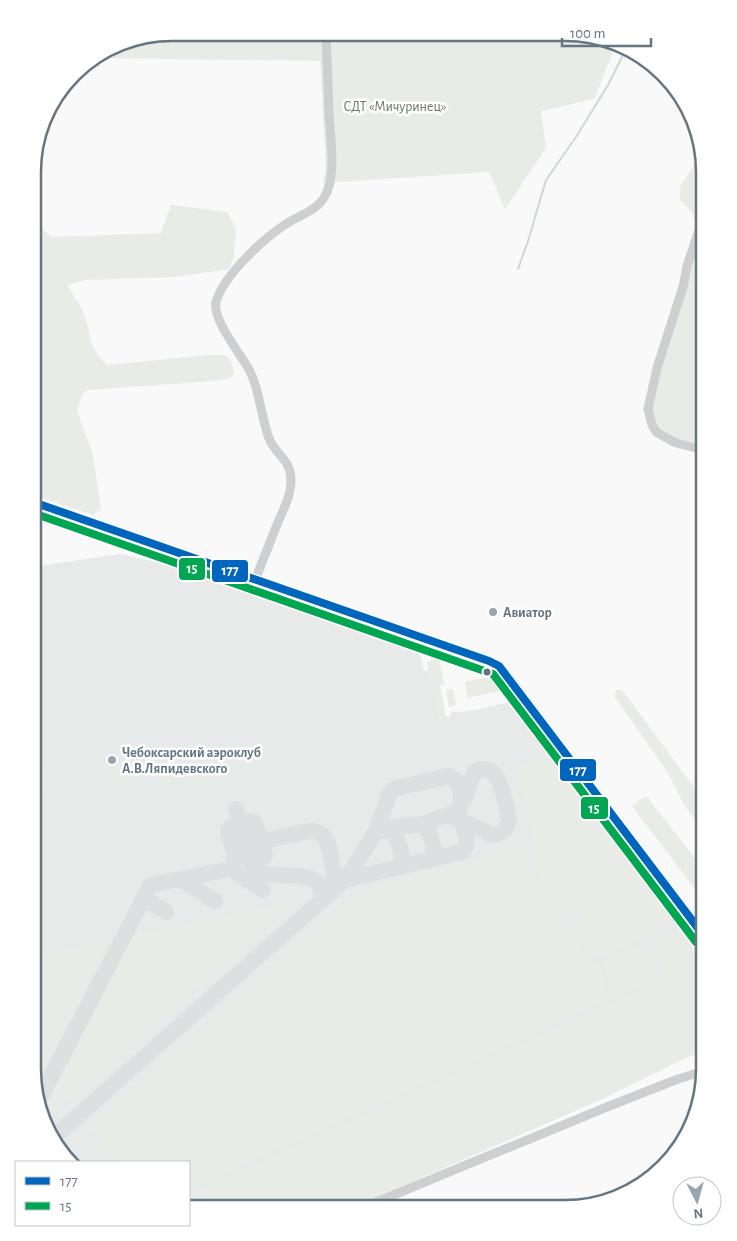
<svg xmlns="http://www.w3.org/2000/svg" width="737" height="1241" viewBox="0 0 737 1241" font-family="'Alegreya Sans',sans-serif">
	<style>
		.built { fill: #e8e9e9 }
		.green { fill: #e8ebe6 }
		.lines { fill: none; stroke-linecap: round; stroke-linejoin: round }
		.stream { stroke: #ced6d9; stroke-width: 2 }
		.taxiway { stroke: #dedfe0; stroke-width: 16 }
		.minor { stroke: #cecfd0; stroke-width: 9 }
		.bus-1-casing { stroke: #fff; stroke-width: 11 }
		.bus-2-casing { stroke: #fff; stroke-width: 11 }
		.bus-1 { stroke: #0065bd; stroke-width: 8 }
		.bus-2 { stroke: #00a651; stroke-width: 8 }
		.poi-dot { fill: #99a4ac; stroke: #fff; stroke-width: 2 }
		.bus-dot { fill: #657683; stroke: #fff; stroke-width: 2 }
		.labels { text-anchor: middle; stroke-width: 5; stroke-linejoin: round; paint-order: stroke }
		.park-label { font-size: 14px; fill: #687a64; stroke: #fff }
		.poi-label { font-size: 14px; font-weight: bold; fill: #657683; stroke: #fff; text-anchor: start }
		.rim { fill: none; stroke: #657683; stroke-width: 2.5 }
		.line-badge { stroke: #fff; stroke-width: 2 }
		.badge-label { font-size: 14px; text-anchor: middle; font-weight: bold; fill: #fff }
	</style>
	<rect width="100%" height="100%" fill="#f9f9f9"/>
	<!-- built -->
	<path class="built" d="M 119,554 L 152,561 L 373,632 L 417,644 L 424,671 L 429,670 L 440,718 L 451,716 L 451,712 L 471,711 L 517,700 L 539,730 L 537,732 L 539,737 L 704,954 L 704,1049 L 604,1098 L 352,1208 L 189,1207 L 189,1162 L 74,1162 L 43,1122 L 33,1069 L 33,567 Z"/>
	<!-- green -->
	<g class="green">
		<path d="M 172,33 L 592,35 L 615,47 L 594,99 L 541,111 L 546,148 L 505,209 L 489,172 L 322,183 L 326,170 L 320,61 L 96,58 L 119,43 Z"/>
		<path d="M 701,155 L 704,172 L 704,449 L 677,441 L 653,426 L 651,396 L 700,223 L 695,223 C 694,213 688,207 680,200 L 680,187 Z"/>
		<path d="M 171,205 L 227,212 L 236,229 L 234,256 L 229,269 L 175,277 L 85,280 L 68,285 C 72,296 80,303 83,312 C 93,337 86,344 107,365 L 208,355 L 225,355 L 231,360 L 234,374 L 229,379 L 200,382 L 87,390 L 82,396 L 77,410 L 93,455 L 101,509 L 93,515 L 33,495 L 34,222 L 52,237 L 161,233 Z"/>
		<path d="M 431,660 L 439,660 L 445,685 L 440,685 L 446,717 L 440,718 L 427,663 Z"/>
		<path d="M 499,674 L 508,689 L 468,698 L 465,682 Z"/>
		<path d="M 453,689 L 456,705 L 449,707 L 446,690 Z"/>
		<path d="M 616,690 L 619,690 L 623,691 L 704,801 L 704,831 L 684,805 L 668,773 L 615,697 Z"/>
		<path d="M 559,761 L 679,922 L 599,958 L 589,954 L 581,940 L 593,933 L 582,913 L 570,914 L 540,880 L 537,872 L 535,845 L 515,763 Z"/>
		<path d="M 38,772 L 44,773 L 48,781 L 48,787 L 33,794 L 33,773 Z"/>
		<path d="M 644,797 L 647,797 L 704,870 L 704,901 L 632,806 Z"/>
		<path d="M 529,846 L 529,847 L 530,877 L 506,852 Z"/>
		<path d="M 501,853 L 562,917 L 588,962 L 597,964 C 604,974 608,991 599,1002 L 496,1051 L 189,1189 L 189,1162 L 115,1162 L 100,1129 L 78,1138 L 366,886 Z"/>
		<path d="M 294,902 L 43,1122 L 42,1115 L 133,935 Z"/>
		<path d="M 683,927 L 704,954 L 704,1049 L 604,1098 L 352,1208 L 189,1207 L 189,1195 L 654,984 C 675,961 657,961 655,939 Z"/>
		<path d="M 107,940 L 108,943 L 36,1084 L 33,1069 L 33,957 Z"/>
		<path d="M 642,945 C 651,948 656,952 658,961 C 664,983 623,993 607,1000 C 609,986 608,974 602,962 L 634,947 Z"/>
	</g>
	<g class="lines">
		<!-- stream -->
		<path class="stream" d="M 518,269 L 528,241 L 546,180 L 576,137 L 608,85 L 625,51"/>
		<!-- taxiway -->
		<g class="taxiway">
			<path d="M 449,815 L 490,834 C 500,835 506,832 509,821 C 505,805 502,759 476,771 L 470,781 L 464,800"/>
			<path d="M 423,824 L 430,834 L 436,858"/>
			<path d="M 383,829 C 399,832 401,852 404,866"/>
			<path d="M 230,869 L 263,890"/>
			<path d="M 180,879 L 215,901"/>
			<path d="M 344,880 L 462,852 L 467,845 L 463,823 L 460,819"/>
			<path d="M 142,900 L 149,901 L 166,912"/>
			<path d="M 322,900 C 326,854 250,894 250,857 C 250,850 255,846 260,842 L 309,831 L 315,831 L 323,835 L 328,843 L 334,876 L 328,893"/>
			<path d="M 39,1100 L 149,888 L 151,885 L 230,869 C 240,861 230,842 228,831 C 231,823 242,823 250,821 L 255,823 L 265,855 L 263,858 L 256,860 L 250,858 L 236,809"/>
			<path d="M 54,1137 L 338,886 L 353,868 L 375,833 L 387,828 L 423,824 L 459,811 C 462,797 464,782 448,776 L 394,789 L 390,793 L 375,833"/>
		</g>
		<!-- minor -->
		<g class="minor">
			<path d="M 704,450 L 676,443 L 656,432 L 652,425 L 648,409 L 657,368 L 683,287 L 687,266 L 699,230 L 702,225 L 704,226"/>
			<path d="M 33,502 L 489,661 L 499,666 L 505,672 L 704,936"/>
			<path d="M 255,580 C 262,562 269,545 276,527 C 282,512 291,497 291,480 C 291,459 275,455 269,438 C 260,414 260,388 247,366 C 238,351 212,318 216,302 C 223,276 264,238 286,224 C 299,215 317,211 325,196 C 337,175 330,136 329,113 C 328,86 327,60 326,33"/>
			<path d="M 362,1208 L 607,1107 L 678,1079 L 704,1071"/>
		</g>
		<defs>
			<path id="bus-1" d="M 33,502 L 489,661 L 499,666 L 704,936"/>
			<path id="bus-2" d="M 33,513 L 493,674 L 696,942"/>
		</defs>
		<!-- bus-1 casing -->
		<use href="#bus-1" class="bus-1-casing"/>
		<!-- bus-2 casing -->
		<use href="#bus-2" class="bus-2-casing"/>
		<!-- bus-1 -->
		<use href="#bus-1" class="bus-1"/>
		<!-- bus-2 -->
		<use href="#bus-2" class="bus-2"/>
	</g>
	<!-- markers -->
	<g class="poi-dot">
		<circle cx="493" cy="612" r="5"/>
		<circle cx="112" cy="760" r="5"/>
	</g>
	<circle class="bus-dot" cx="487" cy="672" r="4.5"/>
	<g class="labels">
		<!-- park labels -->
		<g class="park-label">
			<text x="395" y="111">СДТ «Мичуринец»</text>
		</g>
		<!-- poi labels -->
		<g class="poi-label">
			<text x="503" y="617">Авиатор</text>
			<text x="122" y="757">Чебоксарский аэроклуб<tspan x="122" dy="16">А.В.Ляпидевского</tspan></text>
		</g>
	</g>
	<!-- crop -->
	<path d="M0 0H737V1241H0ZM172 41H565A131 131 0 0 1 696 172V1069A131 131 0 0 1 565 1200H172A131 131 0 0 1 41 1069V172A131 131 0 0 1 172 41Z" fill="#fff" fill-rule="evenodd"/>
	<path class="rim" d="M172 41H565A131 131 0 0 1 696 172V1069A131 131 0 0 1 565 1200H172A131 131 0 0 1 41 1069V172A131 131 0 0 1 172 41Z"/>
	<g class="line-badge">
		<rect x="178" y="557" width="28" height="24" rx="5" fill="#00a651"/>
		<rect x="211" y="559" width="38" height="24" rx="5" fill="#0065bd"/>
		<rect x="559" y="758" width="38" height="24" rx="5" fill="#0065bd"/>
		<rect x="580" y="796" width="29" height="24" rx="5" fill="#00a651"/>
	</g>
	<g class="badge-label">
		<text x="192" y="573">15</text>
		<text x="230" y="575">177</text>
		<text x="578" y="775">177</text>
		<text x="594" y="813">15</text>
	</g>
	<!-- legend -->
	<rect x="15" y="1161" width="175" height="65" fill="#ffffff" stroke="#c1c8cd"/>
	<rect x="25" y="1177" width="25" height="8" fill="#0065bd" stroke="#c1c8cd"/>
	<text x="60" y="1186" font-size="15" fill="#657683">177</text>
	<rect x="25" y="1202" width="25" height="8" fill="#00a651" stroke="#c1c8cd"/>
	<text x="60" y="1211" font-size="15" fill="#657683">15</text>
	<!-- north arrow -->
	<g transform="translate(697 1201) rotate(174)"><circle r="24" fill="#ffffff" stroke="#c1c8cd"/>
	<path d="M0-4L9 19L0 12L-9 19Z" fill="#99a4ac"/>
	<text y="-8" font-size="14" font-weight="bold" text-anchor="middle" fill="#657683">N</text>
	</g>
	<!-- scale -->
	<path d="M562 38v8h89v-8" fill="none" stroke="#657683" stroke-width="2.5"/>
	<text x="570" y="38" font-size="15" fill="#657683" stroke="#ffffff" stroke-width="4" paint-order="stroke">100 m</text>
</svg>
